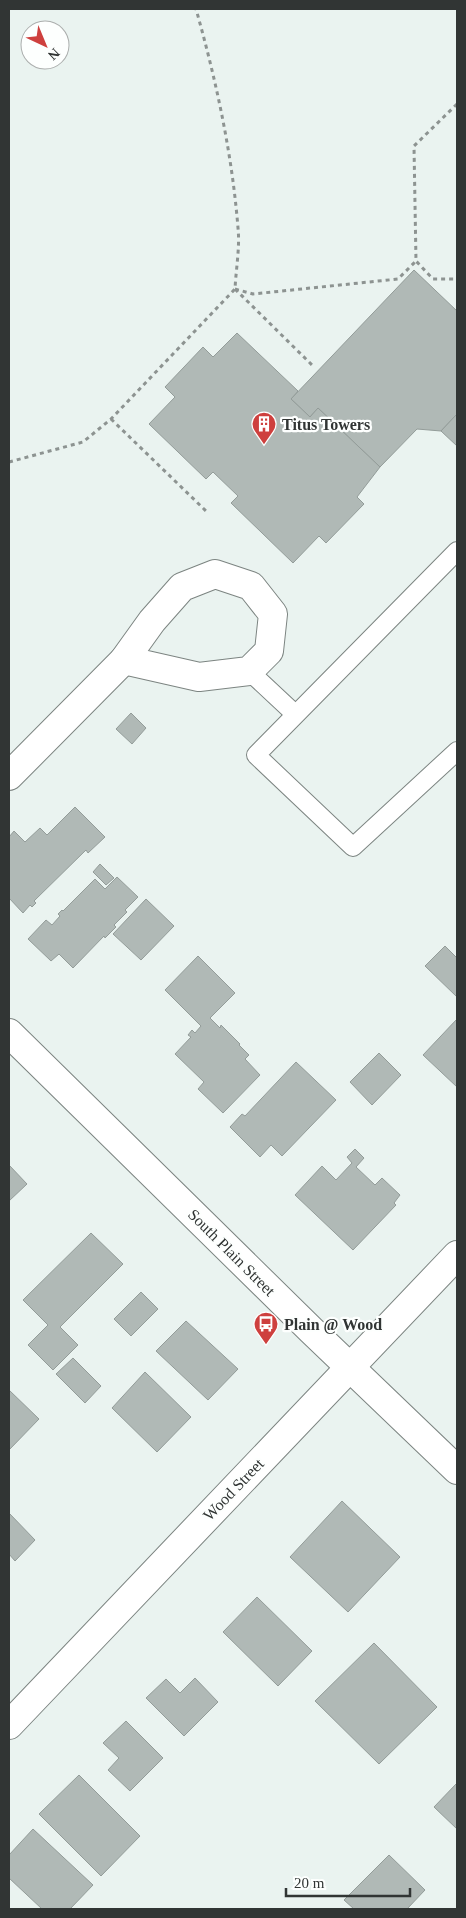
<svg xmlns="http://www.w3.org/2000/svg" width="466" height="1918" viewBox="0 0 466 1918" font-family="'Times New Roman',serif">
	<style>
		.building { fill: #b0b9b6; stroke: #939c99 }
		.lines { fill: none; stroke-linecap: round; stroke-linejoin: round }
		.lane-casing { stroke: #7c8481; stroke-width: 20 }
		.street-casing { stroke: #7c8481; stroke-width: 30 }
		.secondary-casing { stroke: #7c8481; stroke-width: 30 }
		.path { stroke: #8d9391; stroke-width: 3; stroke-dasharray: 4 4; stroke-linecap: butt }
		.lane { stroke: #fff; stroke-width: 18 }
		.street { stroke: #fff; stroke-width: 28 }
		.secondary { stroke: #fff; stroke-width: 28 }
		.labels { text-anchor: middle; stroke-width: 4.5; stroke-linejoin: round; paint-order: stroke }
		.poi-label { font-size: 16px; font-weight: bold; fill: #313534; stroke: #fdfffe; text-anchor: start }
		.street-label { font-size: 16px; fill: #313534; stroke: #fdfffe }
	</style>
	<rect width="100%" height="100%" fill="#eaf3f0"/>
	<!-- building -->
	<g class="building">
		<path d="M 414,270 L 457,311 L 457,414 L 441,431 L 417,429 L 380,467 L 318,408 L 310,417 L 291,399 Z"/>
		<path d="M 237,333 L 298,391 L 291,399 L 310,417 L 318,408 L 380,467 L 357,497 L 364,504 L 326,543 L 319,536 L 293,563 L 231,503 L 238,496 L 213,472 L 206,479 L 149,424 L 175,397 L 165,387 L 203,347 L 213,357 Z"/>
		<path d="M 457,414 L 457,446 L 441,431 Z"/>
		<path d="M 131,713 L 146,728 L 132,744 L 116,729 Z"/>
		<path d="M 75,807 L 105,837 L 88,853 L 86,850 L 34,901 L 36,903 L 32,907 L 30,905 L 23,913 L 9,898 L 9,837 L 14,831 L 25,842 L 40,828 L 47,835 Z"/>
		<path d="M 100,864 L 114,878 L 106,885 L 93,872 Z"/>
		<path d="M 117,877 L 138,897 L 125,910 L 127,912 L 114,925 L 116,927 L 105,938 L 104,936 L 73,968 L 59,954 L 51,961 L 28,939 L 46,920 L 52,925 L 60,916 L 58,914 L 62,910 L 63,911 L 95,879 L 105,889 Z"/>
		<path d="M 146,899 L 174,926 L 141,960 L 113,934 Z"/>
		<path d="M 445,946 L 457,958 L 457,997 L 425,966 Z"/>
		<path d="M 198,956 L 235,993 L 210,1018 L 220,1028 L 221,1025 L 240,1044 L 239,1045 L 249,1055 L 245,1059 L 260,1075 L 223,1113 L 198,1089 L 204,1082 L 175,1054 L 191,1037 L 188,1035 L 192,1030 L 195,1033 L 201,1026 L 165,990 Z"/>
		<path d="M 457,1019 L 457,1087 L 423,1055 Z"/>
		<path d="M 379,1053 L 401,1075 L 372,1105 L 350,1082 Z"/>
		<path d="M 296,1062 L 336,1100 L 282,1156 L 271,1145 L 260,1157 L 230,1127 L 242,1114 L 245,1116 Z"/>
		<path d="M 355,1149 L 364,1158 L 356,1167 L 375,1185 L 382,1178 L 400,1195 L 394,1203 L 396,1205 L 353,1250 L 295,1195 L 322,1166 L 336,1180 L 352,1163 L 347,1157 Z"/>
		<path d="M 9,1165 L 27,1184 L 9,1201 Z"/>
		<path d="M 91,1233 L 123,1264 L 60,1327 L 78,1345 L 53,1370 L 28,1345 L 48,1325 L 23,1300 Z"/>
		<path d="M 141,1292 L 158,1309 L 131,1336 L 114,1319 Z"/>
		<path d="M 186,1321 L 238,1369 L 208,1400 L 156,1351 Z"/>
		<path d="M 73,1358 L 101,1386 L 85,1403 L 56,1374 Z"/>
		<path d="M 145,1372 L 191,1417 L 157,1452 L 112,1408 Z"/>
		<path d="M 9,1390 L 39,1419 L 9,1450 Z"/>
		<path d="M 342,1501 L 400,1557 L 348,1612 L 290,1557 Z"/>
		<path d="M 9,1513 L 35,1540 L 15,1561 L 9,1554 Z"/>
		<path d="M 257,1597 L 312,1651 L 278,1686 L 223,1632 Z"/>
		<path d="M 374,1643 L 437,1707 L 379,1764 L 315,1701 Z"/>
		<path d="M 195,1678 L 218,1702 L 184,1736 L 146,1698 L 166,1679 L 180,1693 Z"/>
		<path d="M 126,1721 L 163,1758 L 130,1791 L 108,1770 L 119,1758 L 103,1743 Z"/>
		<path d="M 79,1775 L 140,1836 L 101,1876 L 39,1814 Z"/>
		<path d="M 457,1783 L 457,1829 L 434,1807 Z"/>
		<path d="M 33,1829 L 93,1885 L 70,1909 L 42,1909 L 9,1878 L 9,1855 Z"/>
		<path d="M 389,1855 L 425,1890 L 407,1909 L 354,1909 L 344,1900 Z"/>
	</g>
	<g class="lines">
		<defs>
			<g id="lane">
				<path d="M 457,551 L 256,755 L 353,847 L 457,751"/>
				<path d="M 249,671 L 295,714"/>
			</g>
			<g id="street">
				<path d="M 215,574 L 251,586 L 273,614 L 269,651 L 249,671 L 199,677 L 124,660 L 152,621 L 182,587 Z"/>
				<path d="M 9,776 L 124,660"/>
				<path d="M 9,1725 L 457,1255"/>
			</g>
			<path id="secondary" d="M 9,1033 L 311,1330 L 457,1470"/>
		</defs>
		<!-- lane casing -->
		<use href="#lane" class="lane-casing"/>
		<!-- street casing -->
		<use href="#street" class="street-casing"/>
		<!-- secondary casing -->
		<use href="#secondary" class="secondary-casing"/>
		<!-- path -->
		<g class="path">
			<path d="M 457,104 L 414,146 L 416,261 L 433,279 L 457,279"/>
			<path d="M 235,289 L 253,294 L 398,279 L 416,261"/>
			<path d="M 235,289 L 312,365"/>
			<path d="M 111,419 L 206,511"/>
			<path d="M 9,462 L 83,442 L 111,419 L 235,289 C 236,269 240,247 238,228 C 232,153 216,80 196,9"/>
		</g>
		<!-- lane -->
		<use href="#lane" class="lane"/>
		<!-- street -->
		<use href="#street" class="street"/>
		<!-- secondary -->
		<use href="#secondary" class="secondary"/>
	</g>
	<!-- icons -->
	<defs>
		<symbol id="building-pin" viewBox="-11 -11 22 30"><path d="M0 17L-7.5 6A9.5 9.5 0 1 1 7.5 6Z" fill="#ce403e" stroke="#fdfffe"/><path d="M-4-6H4V6H1V3H-1V6H-4ZM-2.5-4.3h1.7v1.8h-1.7ZM.8-4.3h1.7v1.8H.8ZM-2.5-1h1.7V.8h-1.7ZM.8-1h1.7V.8H.8Z" fill="#fff"/></symbol>
		<symbol id="bus-pin" viewBox="-11 -11 22 30"><path d="M0 17L-7.5 6A9.5 9.5 0 1 1 7.5 6Z" fill="#ce403e" stroke="#fdfffe"/><path d="M-5-6H5V4H4V6H2V4H-2V6H-4V4H-5ZM-3.5-4V0h7V-4ZM-3.5 1.2v1.5H-2V1.2ZM2 1.2v1.5H3.5V1.2Z" fill="#fff"/></symbol>
	</defs>
	<g fill-rule="evenodd">
		<use href="#building-pin" x="250" y="410" width="28" height="38"/>
		<use href="#bus-pin" x="252" y="1310" width="28" height="38"/>
	</g>
	<g class="labels">
		<!-- poi labels -->
		<g class="poi-label">
			<text x="282" y="430">Titus Towers</text>
			<text x="284" y="1330">Plain @ Wood</text>
		</g>
		<!-- street labels -->
		<g class="street-label">
			<text transform="translate(232 1252) rotate(45)" y="6">South Plain Street</text>
			<text transform="translate(233 1489) rotate(-46)" y="6">Wood Street</text>
		</g>
	</g>
	<!-- border -->
	<rect width="466" height="1918" fill="none" stroke="#313534" stroke-width="20"/>
	<!-- north arrow -->
	<g transform="translate(45 45) rotate(136)"><circle r="24" fill="#fdfffe" stroke="#abaead"/>
	<path d="M0-4L9 19L0 12L-9 19Z" fill="#ce403e"/>
	<text y="-8" font-size="14" font-weight="bold" text-anchor="middle" fill="#313534">N</text>
	</g>
	<!-- scale -->
	<path d="M286 1888v8h124v-8" fill="none" stroke="#313534" stroke-width="2.5"/>
	<text x="294" y="1888" font-size="15" fill="#313534" stroke="#fdfffe" stroke-width="4" paint-order="stroke">20 m</text>
</svg>
